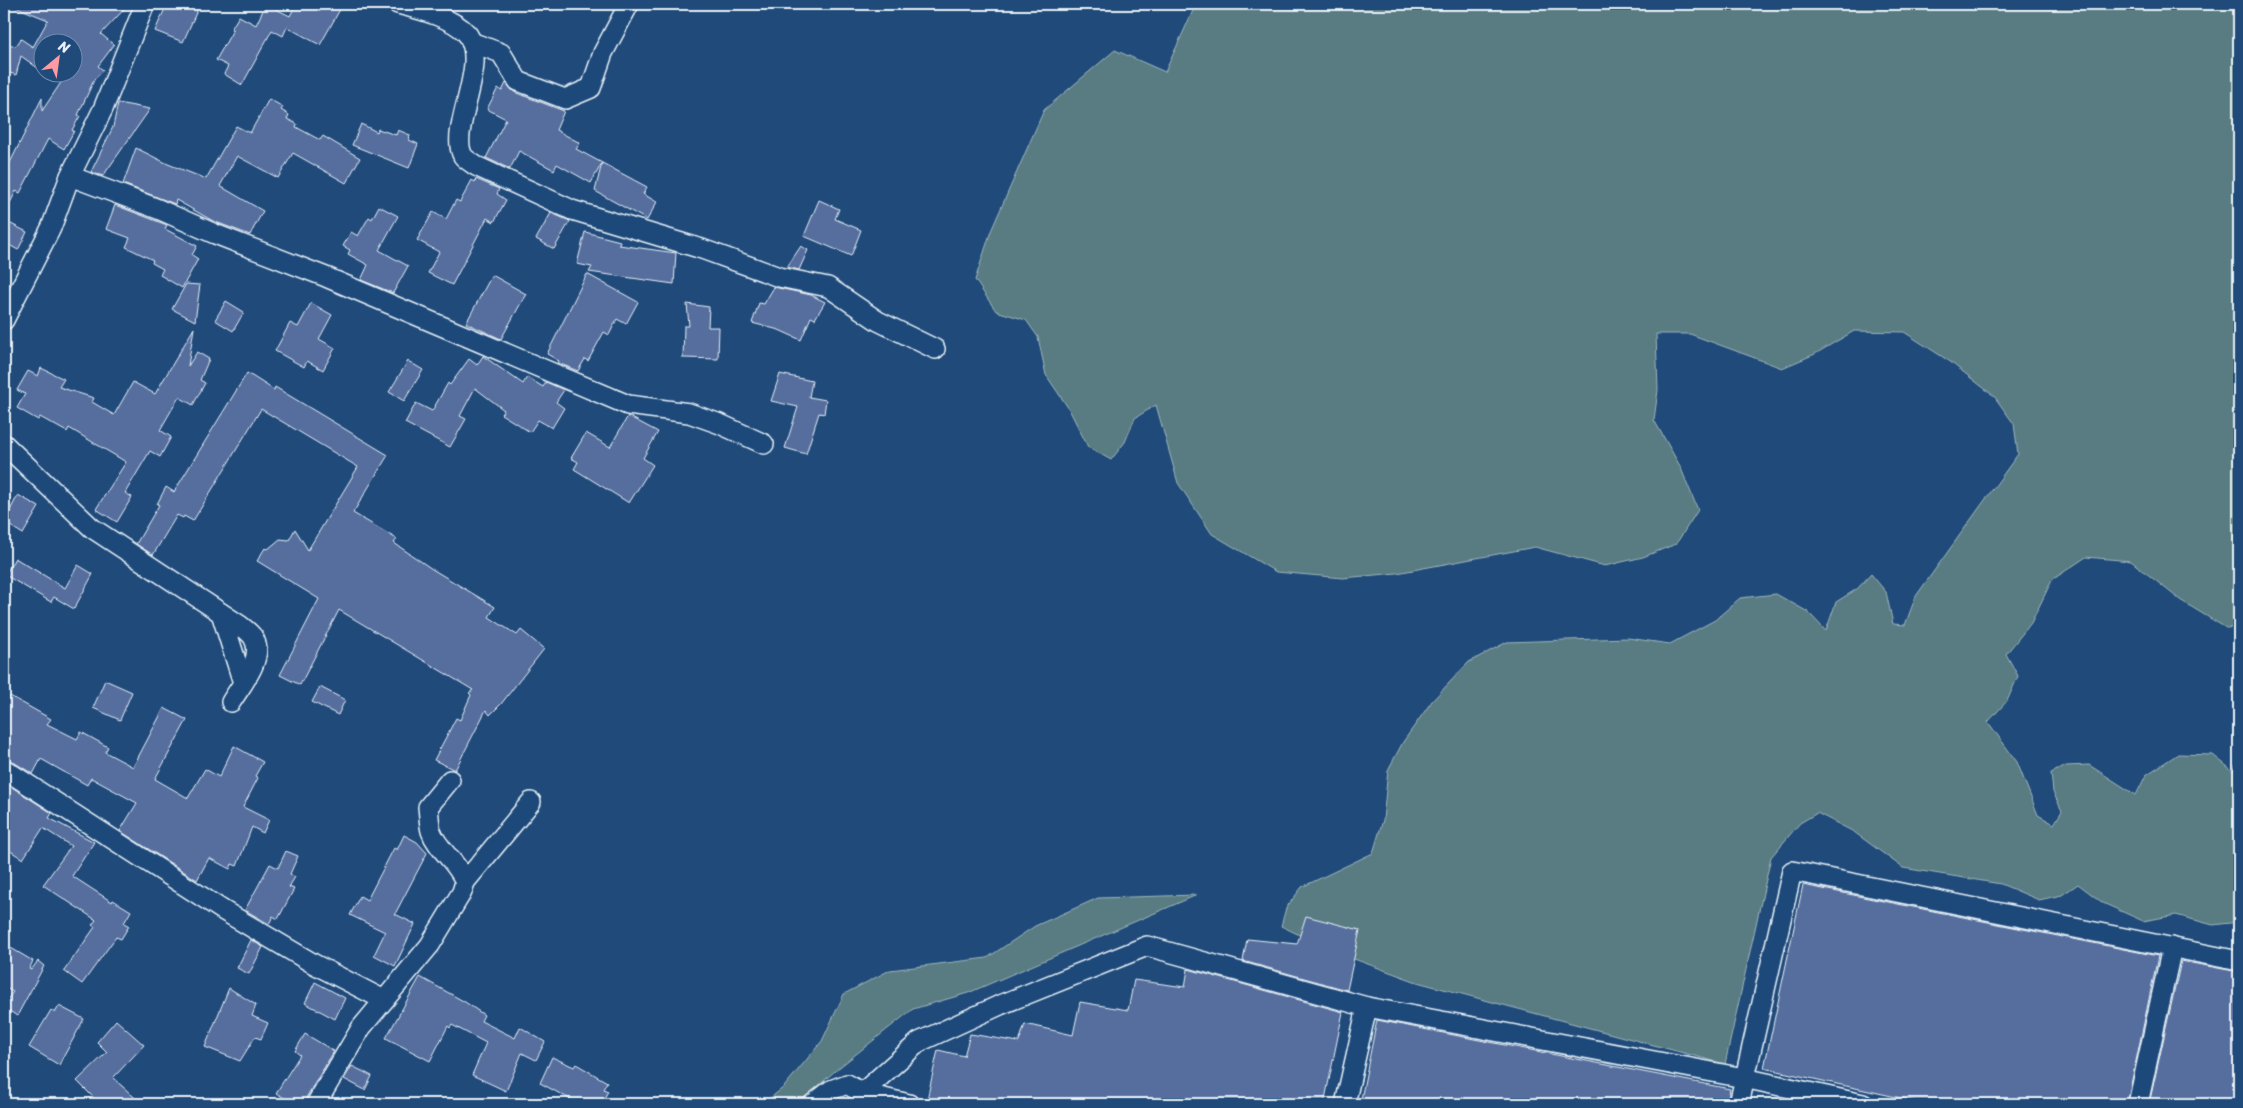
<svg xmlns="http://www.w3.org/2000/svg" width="2243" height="1108" viewBox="0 0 2243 1108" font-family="Sriracha,sans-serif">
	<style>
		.green { fill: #597c82; stroke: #a0b6bd }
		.building { fill: #576e9e; stroke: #e8f1f8 }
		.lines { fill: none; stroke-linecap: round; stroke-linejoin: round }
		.minor-casing { stroke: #e8f1f8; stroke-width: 22 }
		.minor { stroke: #1f4a7a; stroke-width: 19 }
	</style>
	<rect width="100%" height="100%" fill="#1f4a7a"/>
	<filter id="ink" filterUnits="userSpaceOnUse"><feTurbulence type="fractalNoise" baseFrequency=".02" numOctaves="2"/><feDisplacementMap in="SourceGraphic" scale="10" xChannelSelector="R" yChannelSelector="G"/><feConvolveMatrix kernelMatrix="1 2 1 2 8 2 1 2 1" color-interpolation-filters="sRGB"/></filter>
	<g filter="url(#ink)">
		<!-- green -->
		<g class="green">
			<path d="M 1196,4 L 2239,4 L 2239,627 L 2226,628 L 2180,600 L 2131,561 L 2086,557 L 2052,580 L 2031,623 L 2006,654 L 2018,676 L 2007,701 L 1988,722 L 2017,762 L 2038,815 L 2054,824 L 2062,811 L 2053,792 L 2051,773 L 2066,766 L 2089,765 L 2136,795 L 2146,775 L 2178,754 L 2213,755 L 2233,771 L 2239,757 L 2239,922 L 2213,925 L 2176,915 L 2143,921 L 2103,903 L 2078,884 L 2062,895 L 2039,900 L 2001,884 L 1903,868 L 1854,832 L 1817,813 L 1800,823 L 1771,857 L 1725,1064 L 1417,982 L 1335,952 L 1281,926 L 1286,908 L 1302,887 L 1373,853 L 1383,820 L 1388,770 L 1403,742 L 1432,701 L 1469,662 L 1507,642 L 1628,638 L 1670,644 L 1715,620 L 1740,598 L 1776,594 L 1808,612 L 1826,631 L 1836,602 L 1857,589 L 1871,574 L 1886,592 L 1893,624 L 1905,625 L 1916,596 L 2018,454 L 2014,424 L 1994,396 L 1949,361 L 1904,332 L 1854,331 L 1815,354 L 1782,368 L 1690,334 L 1656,334 L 1658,390 L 1654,420 L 1680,466 L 1698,510 L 1676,544 L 1643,557 L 1605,566 L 1535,547 L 1397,573 L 1343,578 L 1276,572 L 1212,534 L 1178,483 L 1156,405 L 1135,418 L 1125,442 L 1111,460 L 1088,447 L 1069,409 L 1046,375 L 1038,337 L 1026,320 L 996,311 L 975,280 L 991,231 L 1044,110 L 1115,50 L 1165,72 Z"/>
			<path d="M 1197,895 L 968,993 L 913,1009 L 836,1070 L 798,1104 L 763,1104 L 784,1087 L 822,1041 L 844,994 L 890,970 L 987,958 L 1035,926 L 1098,898 Z"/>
		</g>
		<!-- building -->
		<g class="building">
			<path d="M 9,4 L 129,4 L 101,34 L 114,45 L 98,66 L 103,70 L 94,80 L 78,115 L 80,116 L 72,130 L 74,131 L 64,149 L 48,139 L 20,193 L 16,191 L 4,215 L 4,175 L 42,98 L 42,111 L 68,72 L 72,72 L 72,42 L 42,42 L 42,71 L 21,56 L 16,75 L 4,71 L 4,43 L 16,46 L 21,39 L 33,47 L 48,20 Z"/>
			<path d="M 167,4 L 200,4 L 183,42 L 155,31 Z"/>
			<path d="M 266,4 L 290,16 L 296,4 L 343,4 L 320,45 L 287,27 L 283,36 L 272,30 L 242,85 L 224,74 L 228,66 L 216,60 L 233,30 L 231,29 L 239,16 L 256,25 Z"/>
			<path d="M 506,83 L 514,92 L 564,111 L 556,130 L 580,143 L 576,149 L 647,187 L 643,194 L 657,202 L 647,220 L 595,191 L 602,163 L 591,183 L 557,164 L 554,170 L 519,151 L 510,169 L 486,158 L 506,119 L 487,109 L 498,88 L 502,91 Z"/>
			<path d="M 269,99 L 283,107 L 281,110 L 289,115 L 287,119 L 297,124 L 296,127 L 320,140 L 323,136 L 360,158 L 346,183 L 293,153 L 278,178 L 237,156 L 220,186 L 263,211 L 250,235 L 213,221 L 176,200 L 175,204 L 123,184 L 136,148 L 168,164 L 206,179 L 236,126 L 250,133 Z"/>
			<path d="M 118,103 L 150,109 L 103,176 L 91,172 L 113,127 Z"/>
			<path d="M 361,124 L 377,132 L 378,129 L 396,135 L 398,130 L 410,135 L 409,140 L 418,144 L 409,168 L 352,145 Z"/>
			<path d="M 476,179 L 499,189 L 497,194 L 506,200 L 494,222 L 487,218 L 452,285 L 428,273 L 439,252 L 417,240 L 433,212 L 446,219 L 456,200 L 460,202 L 472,180 L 475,182 Z"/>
			<path d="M 819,200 L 839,209 L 835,219 L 861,230 L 851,256 L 804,236 Z"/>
			<path d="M 115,205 L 167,225 L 165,229 L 197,246 L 192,255 L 198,259 L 182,288 L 160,275 L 163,269 L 152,263 L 153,260 L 126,247 L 130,238 L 106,229 Z"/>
			<path d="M 379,206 L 398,216 L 379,250 L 408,266 L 393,293 L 361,280 L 368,265 L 348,254 L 350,250 L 343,246 L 351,232 L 358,236 L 369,217 L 372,219 Z"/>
			<path d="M 551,213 L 570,221 L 554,249 L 536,239 Z"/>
			<path d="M 9,223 L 27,232 L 18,250 L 4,242 L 4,234 Z"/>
			<path d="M 585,232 L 620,241 L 619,245 L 676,253 L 674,284 L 589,272 L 592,267 L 577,264 Z"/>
			<path d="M 801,246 L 808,250 L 799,270 L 787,267 Z"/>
			<path d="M 587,274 L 638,302 L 626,324 L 617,319 L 609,335 L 604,332 L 588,361 L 585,359 L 578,371 L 558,363 L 559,361 L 547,354 Z"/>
			<path d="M 492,275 L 526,294 L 501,339 L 466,323 Z"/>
			<path d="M 186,284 L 200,285 L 195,321 L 172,309 Z"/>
			<path d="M 774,287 L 811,295 L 825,302 L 815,319 L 811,317 L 801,340 L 779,330 L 752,323 L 759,303 L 764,304 Z"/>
			<path d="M 226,301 L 244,312 L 233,331 L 215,320 Z"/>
			<path d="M 311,303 L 332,315 L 319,339 L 335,348 L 323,370 L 307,361 L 304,367 L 275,351 L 290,323 L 298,327 Z"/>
			<path d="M 687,304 L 709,307 L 708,327 L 719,327 L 718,359 L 683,358 L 684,326 L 689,326 Z"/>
			<path d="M 194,328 L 188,366 L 197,352 L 209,359 L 200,380 L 205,383 L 193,405 L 179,397 L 160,430 L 171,437 L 160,457 L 150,451 L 125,493 L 132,497 L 117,522 L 96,509 L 126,462 L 69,428 L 67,432 L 40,417 L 38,420 L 17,408 L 25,394 L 17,390 L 28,371 L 38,376 L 41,368 L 64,379 L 59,387 L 94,398 L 92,402 L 114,415 L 133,382 L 155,394 Z"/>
			<path d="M 483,356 L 523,384 L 527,377 L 543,387 L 546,382 L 564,390 L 556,402 L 564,408 L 552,428 L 538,420 L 530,432 L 501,414 L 504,410 L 475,388 L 460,416 L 466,419 L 450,447 L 405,423 L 416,403 L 432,411 L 448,383 L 450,385 L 469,359 L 477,365 Z"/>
			<path d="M 408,361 L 423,370 L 404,401 L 389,392 Z"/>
			<path d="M 247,373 L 274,390 L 275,387 L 388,455 L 353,513 L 397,539 L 394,543 L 432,569 L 495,607 L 489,617 L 517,635 L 521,630 L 544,649 L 501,704 L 490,715 L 486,710 L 455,770 L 434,760 L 456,718 L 460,720 L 471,695 L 469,693 L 473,690 L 339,610 L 300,685 L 280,675 L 319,599 L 257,561 L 265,548 L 268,549 L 280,539 L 289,540 L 295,529 L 308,550 L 358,467 L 261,409 L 193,521 L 184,516 L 183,518 L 177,515 L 153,555 L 136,544 L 159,505 L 157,504 L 166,487 L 174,492 Z"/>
			<path d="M 780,374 L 812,381 L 809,397 L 826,400 L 824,414 L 819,413 L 806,454 L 785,448 L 798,407 L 771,401 Z"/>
			<path d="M 628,416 L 658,432 L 643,458 L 653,465 L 629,503 L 574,469 L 578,462 L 571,458 L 586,433 L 610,447 Z"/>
			<path d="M 18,495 L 39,507 L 23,534 L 4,522 Z"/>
			<path d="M 15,558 L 65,588 L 78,565 L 93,574 L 74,609 L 54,597 L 51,602 L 5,575 Z"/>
			<path d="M 105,680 L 132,692 L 120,720 L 93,708 Z"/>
			<path d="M 320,687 L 345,700 L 338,715 L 312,702 Z"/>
			<path d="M 10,696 L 51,719 L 47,724 L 77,739 L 81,732 L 108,747 L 105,752 L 133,767 L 164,708 L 187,720 L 155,779 L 188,798 L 205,769 L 219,777 L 234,746 L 263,762 L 255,776 L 258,778 L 243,807 L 269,820 L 263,833 L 252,827 L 237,866 L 232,864 L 230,869 L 209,858 L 197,880 L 120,831 L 137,803 L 91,778 L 87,785 L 41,759 L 33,774 L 10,760 L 4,758 L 4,706 Z"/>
			<path d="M 4,782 L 52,813 L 49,818 L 94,842 L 72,876 L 112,902 L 113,900 L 131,911 L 124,923 L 129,926 L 121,939 L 116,937 L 82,984 L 64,971 L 95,927 L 92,925 L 96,920 L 43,885 L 71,846 L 43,828 L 23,859 L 4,847 Z"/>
			<path d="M 404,835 L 417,842 L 427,853 L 395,914 L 415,924 L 395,966 L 374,955 L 385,932 L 350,915 L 360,896 L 367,900 L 394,848 L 397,850 Z"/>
			<path d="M 286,851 L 298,856 L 290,874 L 295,877 L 289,887 L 294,889 L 278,919 L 273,916 L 269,924 L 245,910 L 270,864 L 278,868 Z"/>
			<path d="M 1803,885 L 2158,956 L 2127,1104 L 1928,1104 L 1764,1068 Z"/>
			<path d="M 1306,916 L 1360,930 L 1347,990 L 1243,961 L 1247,939 L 1297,944 Z"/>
			<path d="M 251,940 L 263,947 L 249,974 L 237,968 Z"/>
			<path d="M 4,944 L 33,961 L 29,969 L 31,970 L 38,961 L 44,966 L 17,1016 L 4,1007 L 4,1004 L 13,992 L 4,987 Z"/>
			<path d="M 2181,961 L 2239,972 L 2239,1104 L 2149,1104 Z"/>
			<path d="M 1188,969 L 1343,1012 L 1324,1104 L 926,1104 L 938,1050 L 964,1056 L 970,1034 L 1019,1042 L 1025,1024 L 1073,1035 L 1080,1002 L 1128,1010 L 1134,980 L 1185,987 Z"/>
			<path d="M 420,977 L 465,1002 L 484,1015 L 481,1021 L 515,1038 L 520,1027 L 545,1042 L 536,1060 L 522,1053 L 506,1091 L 472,1075 L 486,1043 L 452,1025 L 450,1028 L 448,1026 L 430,1061 L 386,1038 Z"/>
			<path d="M 315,982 L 345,998 L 335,1019 L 305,1003 Z"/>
			<path d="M 229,988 L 256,1005 L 252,1016 L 268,1023 L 261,1039 L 255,1037 L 240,1061 L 205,1047 Z"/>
			<path d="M 59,1006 L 84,1019 L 59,1065 L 29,1047 L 51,1010 L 55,1013 Z"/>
			<path d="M 116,1020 L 144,1045 L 113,1078 L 142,1104 L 100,1104 L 77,1081 L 107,1052 L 97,1042 Z"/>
			<path d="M 1377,1020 L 1730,1089 L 1727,1104 L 1360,1104 Z"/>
			<path d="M 305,1034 L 334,1051 L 306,1098 L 305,1104 L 295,1104 L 276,1093 L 300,1055 L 295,1051 Z"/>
			<path d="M 552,1057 L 574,1067 L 576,1064 L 607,1082 L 603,1089 L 608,1091 L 601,1104 L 579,1104 L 540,1083 Z"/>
			<path d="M 352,1066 L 372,1076 L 365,1090 L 344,1079 Z"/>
		</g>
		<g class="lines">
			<defs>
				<g id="minor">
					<path d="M 398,4 C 418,9 455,18 468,35 C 489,66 448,130 463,156 C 466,160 472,163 476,166 L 572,210 L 702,249 L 779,277 L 828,287 L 878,321 L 935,349"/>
					<path d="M 471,42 L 501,53 L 518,81 L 565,99 L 591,88 L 603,53 L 629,4"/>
					<path d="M 70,176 L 158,209 L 215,234 L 326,277 L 628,405 L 689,413 L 720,424 L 764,444"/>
					<path d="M 4,320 L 51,228 L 70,176 L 103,109 L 145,4"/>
					<path d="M 4,444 L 92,528 L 241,626 C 245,629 250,633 253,637 C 266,657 241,685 231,702"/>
					<path d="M 221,613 L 243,683"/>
					<path d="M 4,769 L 224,911 L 314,964 L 384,1000"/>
					<path d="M 465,882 L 531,802"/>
					<path d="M 862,1093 L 909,1104"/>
					<path d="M 316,1104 L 361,1028 L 430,945 L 462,892 L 465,882 C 458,862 438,851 431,831 C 429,824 429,814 428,807 L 450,780"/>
					<path d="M 813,1104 L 831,1090 L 847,1084 L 862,1093 L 919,1042 L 1000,1005 L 1147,946 L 1367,1007"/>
					<path d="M 1345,1104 L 1367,1007 L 1744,1078 L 1863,1104"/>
					<path d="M 1739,1104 L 1792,871 L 2239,961"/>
					<path d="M 2138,1104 L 2172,947"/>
				</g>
			</defs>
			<!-- minor casing -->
			<use href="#minor" class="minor-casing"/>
			<!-- minor -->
			<use href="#minor" class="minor"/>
		</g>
	</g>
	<!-- margin -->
	<rect width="2243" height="1108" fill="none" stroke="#1f4a7a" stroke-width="20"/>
	<rect x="10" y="10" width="2223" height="1088" fill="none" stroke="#e8f1f8" stroke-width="2" filter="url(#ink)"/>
	<!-- north arrow -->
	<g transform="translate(58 58) rotate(29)"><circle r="24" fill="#1f4a7a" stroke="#6f8dac"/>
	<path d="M0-4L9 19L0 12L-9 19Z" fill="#ff9aa2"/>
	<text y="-8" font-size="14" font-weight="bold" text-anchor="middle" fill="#e8f1f8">N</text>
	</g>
</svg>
